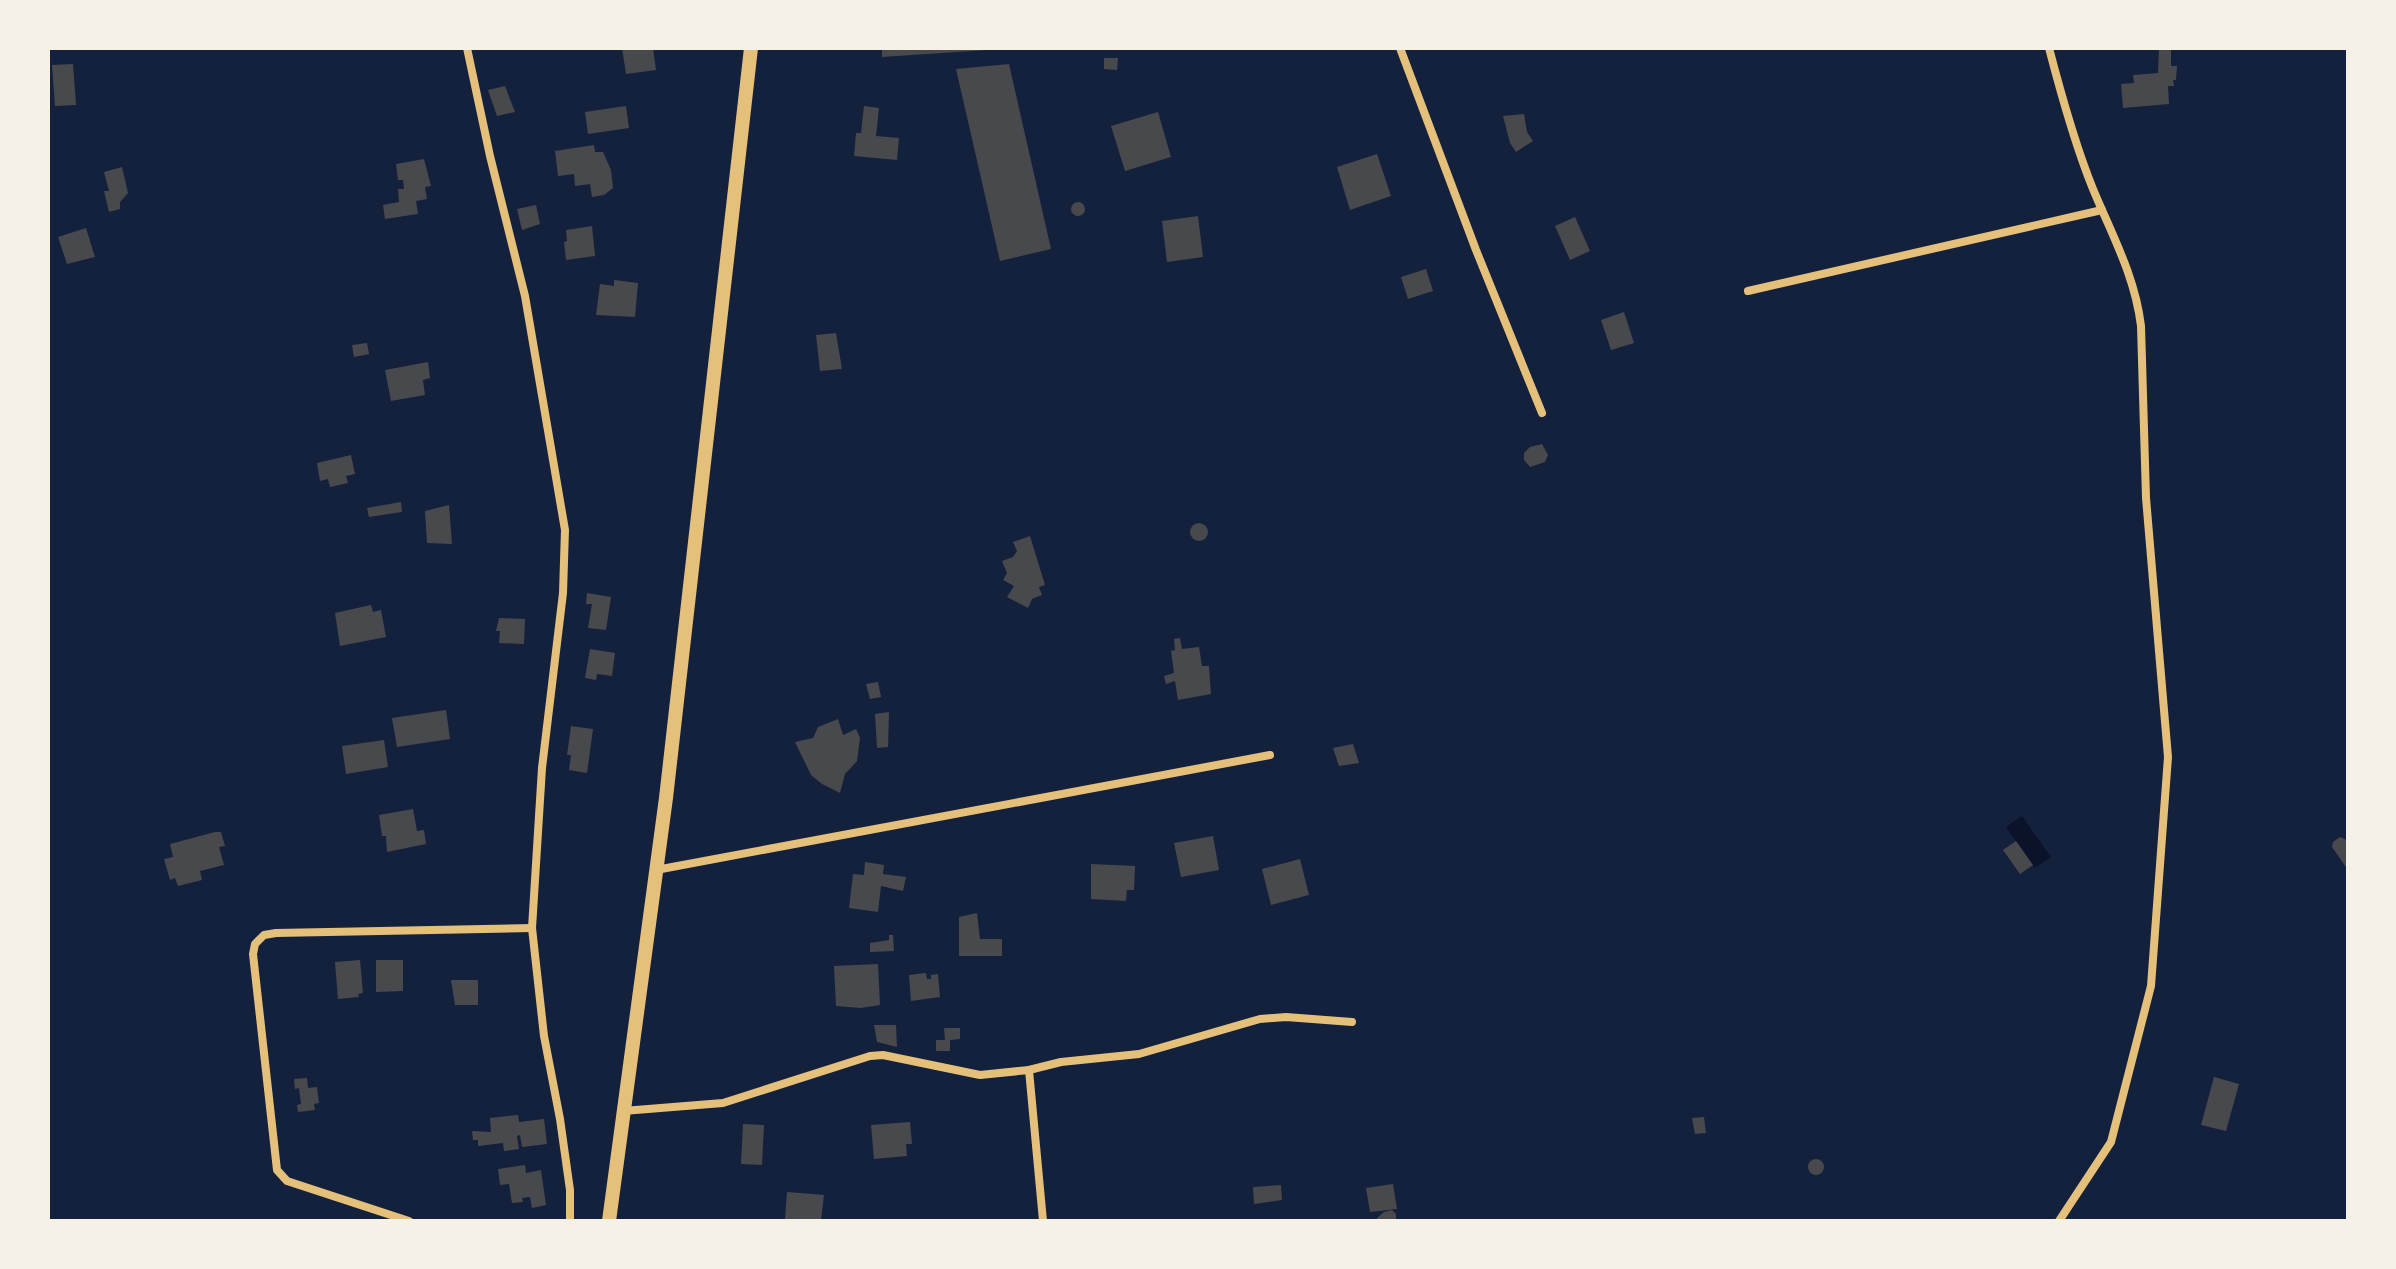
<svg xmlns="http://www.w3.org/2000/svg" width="2396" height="1269" viewBox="0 0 2396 1269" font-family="'DM Sans',sans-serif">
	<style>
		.water { fill: #0b132b }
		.building { fill: #48494c }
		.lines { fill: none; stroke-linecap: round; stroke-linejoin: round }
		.minor { stroke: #e5c07b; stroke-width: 8 }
		.secondary { stroke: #e5c07b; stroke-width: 14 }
	</style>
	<rect width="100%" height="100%" fill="#14213d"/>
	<!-- water -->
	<path class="water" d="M 2022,816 L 2051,857 L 2035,868 L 2006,827 Z"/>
	<!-- building -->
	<g class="building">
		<path d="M 622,48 L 653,48 L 656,70 L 626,74 Z"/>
		<path d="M 882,48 L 987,48 L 987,50 L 882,57 Z"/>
		<path d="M 2159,48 L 2171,48 L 2171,66 L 2177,66 L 2176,80 L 2173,80 L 2174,86 L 2168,86 L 2169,104 L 2123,108 L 2121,84 L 2134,83 L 2133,75 L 2158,73 Z"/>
		<path d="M 1104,58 L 1118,58 L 1117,70 L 1104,69 Z"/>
		<path d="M 73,64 L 76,105 L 55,106 L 52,65 Z"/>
		<path d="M 1009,64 L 1051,249 L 1000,261 L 956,69 Z"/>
		<path d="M 505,86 L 515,112 L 497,116 L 488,90 Z"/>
		<path d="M 626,106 L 629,128 L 588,134 L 585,112 Z"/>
		<path d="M 864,106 L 879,108 L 876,136 L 899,138 L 897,160 L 854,156 L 856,133 L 861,133 Z"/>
		<path d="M 1158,112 L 1171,157 L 1125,171 L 1111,126 Z"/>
		<path d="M 1524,114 L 1527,132 L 1533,141 L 1516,152 L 1510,143 L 1503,116 Z"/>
		<path d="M 594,145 L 595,152 L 603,152 L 611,170 L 613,188 L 604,195 L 592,197 L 590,184 L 575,186 L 574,174 L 558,176 L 555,151 Z"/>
		<path d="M 1377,154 L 1391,196 L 1350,210 L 1337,167 Z"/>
		<path d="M 424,159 L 431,186 L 425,187 L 427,199 L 416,201 L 418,214 L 385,219 L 383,205 L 399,202 L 398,189 L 404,189 L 403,180 L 398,180 L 396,164 Z"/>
		<path d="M 122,167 L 128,193 L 120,202 L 120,209 L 109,212 L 104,191 L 109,191 L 104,172 Z"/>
		<circle cx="1078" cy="209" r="7"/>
		<path d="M 536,205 L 540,224 L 522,230 L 517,209 Z"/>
		<path d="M 1198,216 L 1203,257 L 1167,262 L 1162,221 Z"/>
		<path d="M 1575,217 L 1590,251 L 1570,260 L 1555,226 Z"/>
		<path d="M 592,226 L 595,256 L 566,260 L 564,242 L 567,241 L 566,230 Z"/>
		<path d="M 86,228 L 95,257 L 67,264 L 58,237 Z"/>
		<path d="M 1426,269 L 1433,291 L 1408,299 L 1401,277 Z"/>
		<path d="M 614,280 L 638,283 L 635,317 L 596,315 L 600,284 L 614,286 Z"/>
		<path d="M 1624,312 L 1634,343 L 1611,350 L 1601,320 Z"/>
		<path d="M 836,333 L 842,369 L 820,371 L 816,335 Z"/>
		<path d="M 367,343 L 369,354 L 354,357 L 352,345 Z"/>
		<path d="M 428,362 L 430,378 L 423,380 L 425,395 L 391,401 L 385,370 Z"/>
		<path d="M 1542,444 L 1548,455 L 1545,462 L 1530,467 L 1524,460 L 1524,453 L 1530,447 Z"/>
		<path d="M 351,455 L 355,474 L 346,476 L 348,483 L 330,487 L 328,479 L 320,481 L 317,463 Z"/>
		<path d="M 401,502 L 402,512 L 369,517 L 367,508 Z"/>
		<path d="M 449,505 L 452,544 L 427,543 L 425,511 Z"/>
		<circle cx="1199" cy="532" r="9"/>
		<path d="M 1030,536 L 1045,585 L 1039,587 L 1042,595 L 1032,599 L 1028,608 L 1007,597 L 1014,586 L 1003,580 L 1007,573 L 1002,561 L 1013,557 L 1017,551 L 1013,542 Z"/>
		<path d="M 587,593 L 611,597 L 606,630 L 588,628 L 592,604 L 586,604 Z"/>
		<path d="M 371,605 L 373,612 L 381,610 L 386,637 L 340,646 L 335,613 Z"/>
		<path d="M 499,618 L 525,619 L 524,644 L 499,643 L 500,631 L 496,631 Z"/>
		<path d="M 1180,638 L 1182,649 L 1199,647 L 1202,666 L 1209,666 L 1211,694 L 1178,700 L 1175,681 L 1166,684 L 1164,676 L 1174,673 L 1171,651 L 1175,650 L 1174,639 Z"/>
		<path d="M 590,649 L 615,653 L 612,676 L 597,674 L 596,680 L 585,678 Z"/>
		<path d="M 878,682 L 881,697 L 870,699 L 866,684 Z"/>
		<path d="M 446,710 L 450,739 L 397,747 L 392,718 Z"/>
		<path d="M 889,712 L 888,747 L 877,748 L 875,714 Z"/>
		<path d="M 838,719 L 843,735 L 856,729 L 860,738 L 857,761 L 845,774 L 840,793 L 822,784 L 811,775 L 795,742 L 813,738 L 818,727 Z"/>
		<path d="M 571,726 L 593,729 L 587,773 L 569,770 L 571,755 L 567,755 Z"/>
		<path d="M 384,740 L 388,767 L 346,774 L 342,746 Z"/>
		<path d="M 1353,744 L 1359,763 L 1339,766 L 1333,748 Z"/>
		<path d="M 413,809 L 417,831 L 424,830 L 426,844 L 387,852 L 386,836 L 382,836 L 379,815 Z"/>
		<path d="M 215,832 L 221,832 L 225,846 L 219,847 L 224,865 L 200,871 L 202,880 L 178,886 L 175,878 L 170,880 L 164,859 L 173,857 L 170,844 Z"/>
		<path d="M 1213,836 L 1219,870 L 1181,877 L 1174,843 Z"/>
		<path d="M 2340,837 L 2345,839 L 2348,846 L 2348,870 L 2332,847 L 2333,842 Z"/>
		<path d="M 2016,841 L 2033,865 L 2020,874 L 2003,850 Z"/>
		<path d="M 1300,859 L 1309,895 L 1271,905 L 1262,869 Z"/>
		<path d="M 865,862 L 884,865 L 883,874 L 906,877 L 903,891 L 881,886 L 878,912 L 849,908 L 853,874 L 864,875 Z"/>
		<path d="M 1091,864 L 1135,866 L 1134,890 L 1127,890 L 1126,901 L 1091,899 Z"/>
		<path d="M 977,913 L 980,939 L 1002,939 L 1002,956 L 959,956 L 959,917 Z"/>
		<path d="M 889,935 L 893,935 L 894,951 L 870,952 L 870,943 L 889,940 Z"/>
		<path d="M 360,960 L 363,993 L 358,994 L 359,997 L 338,999 L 335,962 Z"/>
		<path d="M 376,960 L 403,960 L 403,991 L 376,992 Z"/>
		<path d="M 878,964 L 880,1005 L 861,1008 L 836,1006 L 834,966 Z"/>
		<path d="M 926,973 L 927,979 L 931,979 L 931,975 L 938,974 L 940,997 L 911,1001 L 909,975 Z"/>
		<path d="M 451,980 L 478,980 L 478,1005 L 455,1005 Z"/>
		<path d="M 874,1025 L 896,1025 L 897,1047 L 877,1042 Z"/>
		<path d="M 944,1028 L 960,1028 L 960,1039 L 950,1040 L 950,1051 L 936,1051 L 936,1040 L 945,1040 Z"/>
		<path d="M 2214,1077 L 2239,1084 L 2226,1131 L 2201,1125 Z"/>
		<path d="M 307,1078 L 308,1088 L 317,1087 L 319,1103 L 314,1104 L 315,1110 L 298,1112 L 297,1105 L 301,1104 L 299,1088 L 295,1089 L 294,1079 Z"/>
		<path d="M 518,1115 L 519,1122 L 544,1119 L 547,1144 L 522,1147 L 520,1135 L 517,1136 L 519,1149 L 504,1151 L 503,1143 L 478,1146 L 478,1140 L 473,1140 L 472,1131 L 491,1132 L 490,1118 Z"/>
		<path d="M 1704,1117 L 1706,1133 L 1695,1134 L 1692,1118 Z"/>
		<path d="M 910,1122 L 912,1144 L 906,1144 L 907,1156 L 874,1159 L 871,1125 Z"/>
		<path d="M 743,1124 L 764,1125 L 762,1165 L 741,1164 Z"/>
		<circle cx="1816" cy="1167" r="8"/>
		<path d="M 525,1165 L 526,1173 L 541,1170 L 546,1205 L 532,1208 L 530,1197 L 522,1198 L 523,1202 L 512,1203 L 509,1184 L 500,1185 L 498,1169 Z"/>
		<path d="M 1393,1184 L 1397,1209 L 1370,1212 L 1366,1188 Z"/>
		<path d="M 1281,1185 L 1282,1200 L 1254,1204 L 1253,1187 Z"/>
		<path d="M 787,1192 L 824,1195 L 821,1221 L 785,1219 Z"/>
		<path d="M 1392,1210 L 1396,1214 L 1396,1221 L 1377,1221 L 1377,1218 L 1384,1212 Z"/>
	</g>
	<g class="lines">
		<!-- minor -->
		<g class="minor">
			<path d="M 467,48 L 490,156 L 525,296 L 565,530 L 563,593 L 542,768 L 532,928 L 544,1036 L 560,1119 L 570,1190 L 570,1221"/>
			<path d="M 1400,48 L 1476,250 L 1542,413"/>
			<path d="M 2049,48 C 2061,94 2075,145 2093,189 C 2112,235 2135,276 2141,326 L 2146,498 L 2168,757 L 2151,986 L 2111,1142 L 2059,1221"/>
			<path d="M 1748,291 L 2102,210"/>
			<path d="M 656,870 L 1270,755"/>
			<path d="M 1029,1070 L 1043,1221"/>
			<path d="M 623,1111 L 723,1103 L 870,1056 L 883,1055 L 980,1075 L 1029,1070 L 1061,1062 L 1139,1054 L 1260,1019 L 1286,1017 L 1352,1022"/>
			<path d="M 409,1221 L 287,1181 L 277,1170 L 253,954 L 255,944 L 264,935 L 276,933 L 532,928"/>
		</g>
		<!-- secondary -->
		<path class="secondary" d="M 609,1221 L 666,798 L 751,48"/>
	</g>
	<!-- border -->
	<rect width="2396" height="1269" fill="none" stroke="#f6f1e7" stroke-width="100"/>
</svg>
